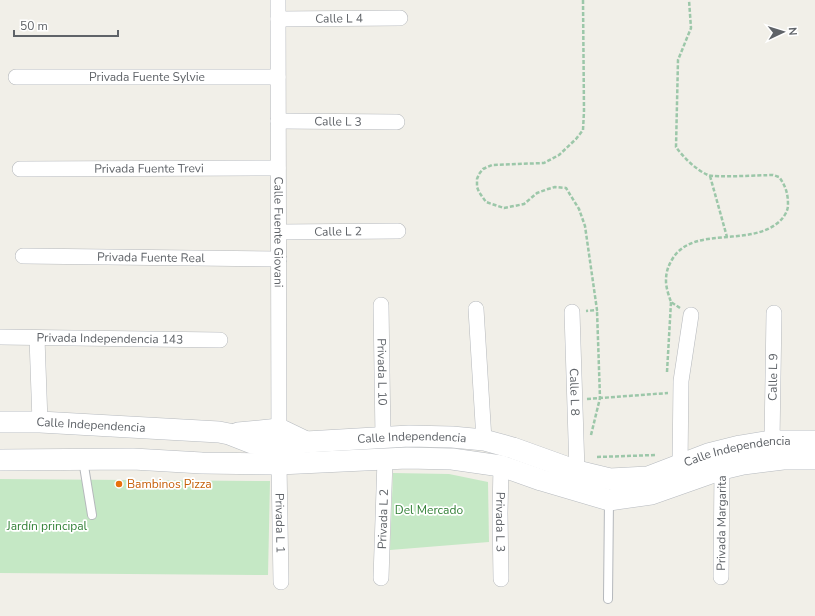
<svg xmlns="http://www.w3.org/2000/svg" width="815" height="616" viewBox="0 0 815 616" font-family="'Nunito Sans',sans-serif">
	<style>
		.green { fill: #c5e8c5 }
		.lines { fill: none; stroke-linecap: round; stroke-linejoin: round }
		.lane-casing { stroke: #b5b8bc; stroke-width: 10 }
		.street-casing { stroke: #b5b8bc; stroke-width: 16 }
		.secondary-casing { stroke: #b6babf; stroke-width: 22 }
		.path { stroke: #9cc7a9; stroke-width: 2.5; stroke-dasharray: 4 2; stroke-linecap: butt }
		.lane { stroke: #fff; stroke-width: 8 }
		.street { stroke: #fff; stroke-width: 15 }
		.secondary { stroke: #fff; stroke-width: 21 }
		.food-dot { fill: #e8710a; stroke: #fff; stroke-width: 1.5 }
		.labels { text-anchor: middle; stroke-width: 3.5; stroke-linejoin: round; paint-order: stroke }
		.street-label { font-size: 12px; fill: #5f6368; stroke: #fff }
		.food-label { font-size: 12px; fill: #c56008; stroke: #fff; text-anchor: start }
		.park-label { font-size: 12px; fill: #348238; stroke: #fff }
	</style>
	<rect width="100%" height="100%" fill="#f1efe8"/>
	<!-- green -->
	<g class="green">
		<path d="M 393,473 L 449,474 L 488,482 L 489,542 L 390,550 Z"/>
		<path d="M 0,479 L 270,481 L 268,575 L 0,573 Z"/>
	</g>
	<g class="lines">
		<defs>
			<g id="lane">
				<path d="M 83,460 L 92,515"/>
				<path d="M 608,599 L 609,500"/>
			</g>
			<g id="street">
				<path id="s1" d="M 278,0 L 279,464 L 281,582"/>
				<path id="s2" d="M 278,19 L 400,18"/>
				<path id="s3" d="M 16,77 L 278,77"/>
				<path id="s4" d="M 278,121 L 397,122"/>
				<path id="s5" d="M 20,169 L 278,168"/>
				<path id="s6" d="M 279,232 L 398,231"/>
				<path id="s7" d="M 23,256 L 279,259"/>
				<path id="s8" d="M 381,305 L 383,438"/>
				<path d="M 476,309 L 484,440"/>
				<path id="s9" d="M 572,312 L 577,471"/>
				<path id="s10" d="M 0,337 L 220,340"/>
				<path d="M 37,338 L 40,422"/>
				<path id="s11" d="M 772,441 L 774,313"/>
				<path id="s12" d="M 501,466 L 500,513 L 501,579"/>
				<path d="M 680,466 L 681,381 L 691,315"/>
				<path id="s13" d="M 721,577 L 722,469"/>
				<path id="s14" d="M 381,578 L 385,460"/>
			</g>
			<g id="secondary">
				<path id="s15" d="M 0,422 L 40,422 L 219,432 L 229,434 L 252,443 L 279,447 L 306,442 L 409,436 L 452,437 L 484,440 L 513,448 L 577,471 L 610,479 L 648,477 L 708,454 L 740,446 L 772,441 L 815,441"/>
				<path d="M 238,433 L 279,429 L 306,442"/>
				<path d="M 0,460 L 133,459 L 202,463 L 279,464 L 407,458 L 452,459 L 501,466 L 541,480 L 609,500 L 651,494 L 722,469 L 743,464 L 783,459 L 815,459"/>
			</g>
		</defs>
		<!-- lane casing -->
		<use href="#lane" class="lane-casing"/>
		<!-- street casing -->
		<use href="#street" class="street-casing"/>
		<!-- secondary casing -->
		<use href="#secondary" class="secondary-casing"/>
		<!-- path -->
		<g class="path">
			<path d="M 583,0 L 584,111 L 583,130 L 576,139 L 559,155 L 544,163 L 492,165 L 483,169 L 479,174 L 477,179 L 477,187 L 479,192 L 486,202 L 504,208 L 524,204 L 537,193 L 548,189 L 555,187 L 566,188 L 579,209 L 585,226 L 597,310 L 586,311"/>
			<path d="M 710,176 L 727,237"/>
			<path d="M 680,308 L 671,302 C 669,296 666,288 666,281 C 666,272 668,266 673,258 C 694,225 751,248 780,221 C 784,217 788,211 788,205 C 788,194 786,186 779,177 L 773,175 C 762,175 715,178 708,175 C 696,170 683,157 676,147 L 678,60 L 691,28 L 689,0"/>
			<path d="M 667,372 L 671,302"/>
			<path d="M 587,399 L 668,393"/>
			<path d="M 591,435 L 600,398 L 597,310"/>
			<path d="M 597,457 L 656,455"/>
		</g>
		<!-- lane -->
		<use href="#lane" class="lane"/>
		<!-- street -->
		<use href="#street" class="street"/>
		<!-- secondary -->
		<use href="#secondary" class="secondary"/>
	</g>
	<!-- markers -->
	<circle class="food-dot" cx="119" cy="484" r="4"/>
	<g class="labels">
		<!-- street labels -->
		<g class="street-label">
			<text dy="4" stroke="none"><textPath href="#s2" startOffset="61">Calle L 4</textPath></text>
			<text dy="4" stroke="none"><textPath href="#s3" startOffset="131">Privada Fuente Sylvie</textPath></text>
			<text dy="4" stroke="none"><textPath href="#s4" startOffset="60">Calle L 3</textPath></text>
			<text dy="4" stroke="none"><textPath href="#s5" startOffset="129">Privada Fuente Trevi</textPath></text>
			<text dy="4" stroke="none"><textPath href="#s6" startOffset="59">Calle L 2</textPath></text>
			<text dy="4" stroke="none"><textPath href="#s1" startOffset="232">Calle Fuente Giovani</textPath></text>
			<text dy="4" stroke="none"><textPath href="#s7" startOffset="128">Privada Fuente Real</textPath></text>
			<text dy="4" stroke="none"><textPath href="#s10" startOffset="110">Privada Independencia 143</textPath></text>
			<text dy="4" stroke="none"><textPath href="#s8" startOffset="67">Privada L 10</textPath></text>
			<text dy="4" stroke="none"><textPath href="#s11" startOffset="64">Calle L 9</textPath></text>
			<text dy="4" stroke="none"><textPath href="#s9" startOffset="80">Calle L 8</textPath></text>
			<text dy="4" stroke="none"><textPath href="#s15" startOffset="91">Calle Independencia</textPath></text>
			<text dy="4" stroke="none"><textPath href="#s15" startOffset="415">Calle Independencia</textPath></text>
			<text dy="4" stroke="none"><textPath href="#s15" startOffset="751">Calle Independencia</textPath></text>
			<text dy="4" stroke="none"><textPath href="#s14" startOffset="59">Privada L 2</textPath></text>
			<text dy="4" stroke="none"><textPath href="#s12" startOffset="56">Privada L 3</textPath></text>
			<text dy="4" stroke="none"><textPath href="#s1" startOffset="523">Privada L 1</textPath></text>
			<text dy="4" stroke="none"><textPath href="#s13" startOffset="54">Privada Margarita</textPath></text>
		</g>
		<!-- food labels -->
		<g class="food-label">
			<text x="127" y="488">Bambinos Pizza</text>
		</g>
		<!-- park labels -->
		<g class="park-label">
			<text x="429" y="514">Del Mercado</text>
			<text x="47" y="530">Jardín principal</text>
		</g>
	</g>
	<!-- north arrow -->
	<g transform="translate(783 32) rotate(86)" stroke="#ffffff" stroke-width="3" paint-order="stroke">
	<path d="M0-3L7 15L0 10L-7 15Z" fill="#5f6368"/>
	<text y="-6" font-size="11" font-weight="bold" text-anchor="middle" fill="#5f6368">N</text>
	</g>
	<!-- scale -->
	<path d="M14 30v6h104v-6" fill="none" stroke="#5f6368" stroke-width="2"/>
	<text x="20" y="30" font-size="12" fill="#5f6368" stroke="#ffffff" stroke-width="3" paint-order="stroke">50 m</text>
</svg>
